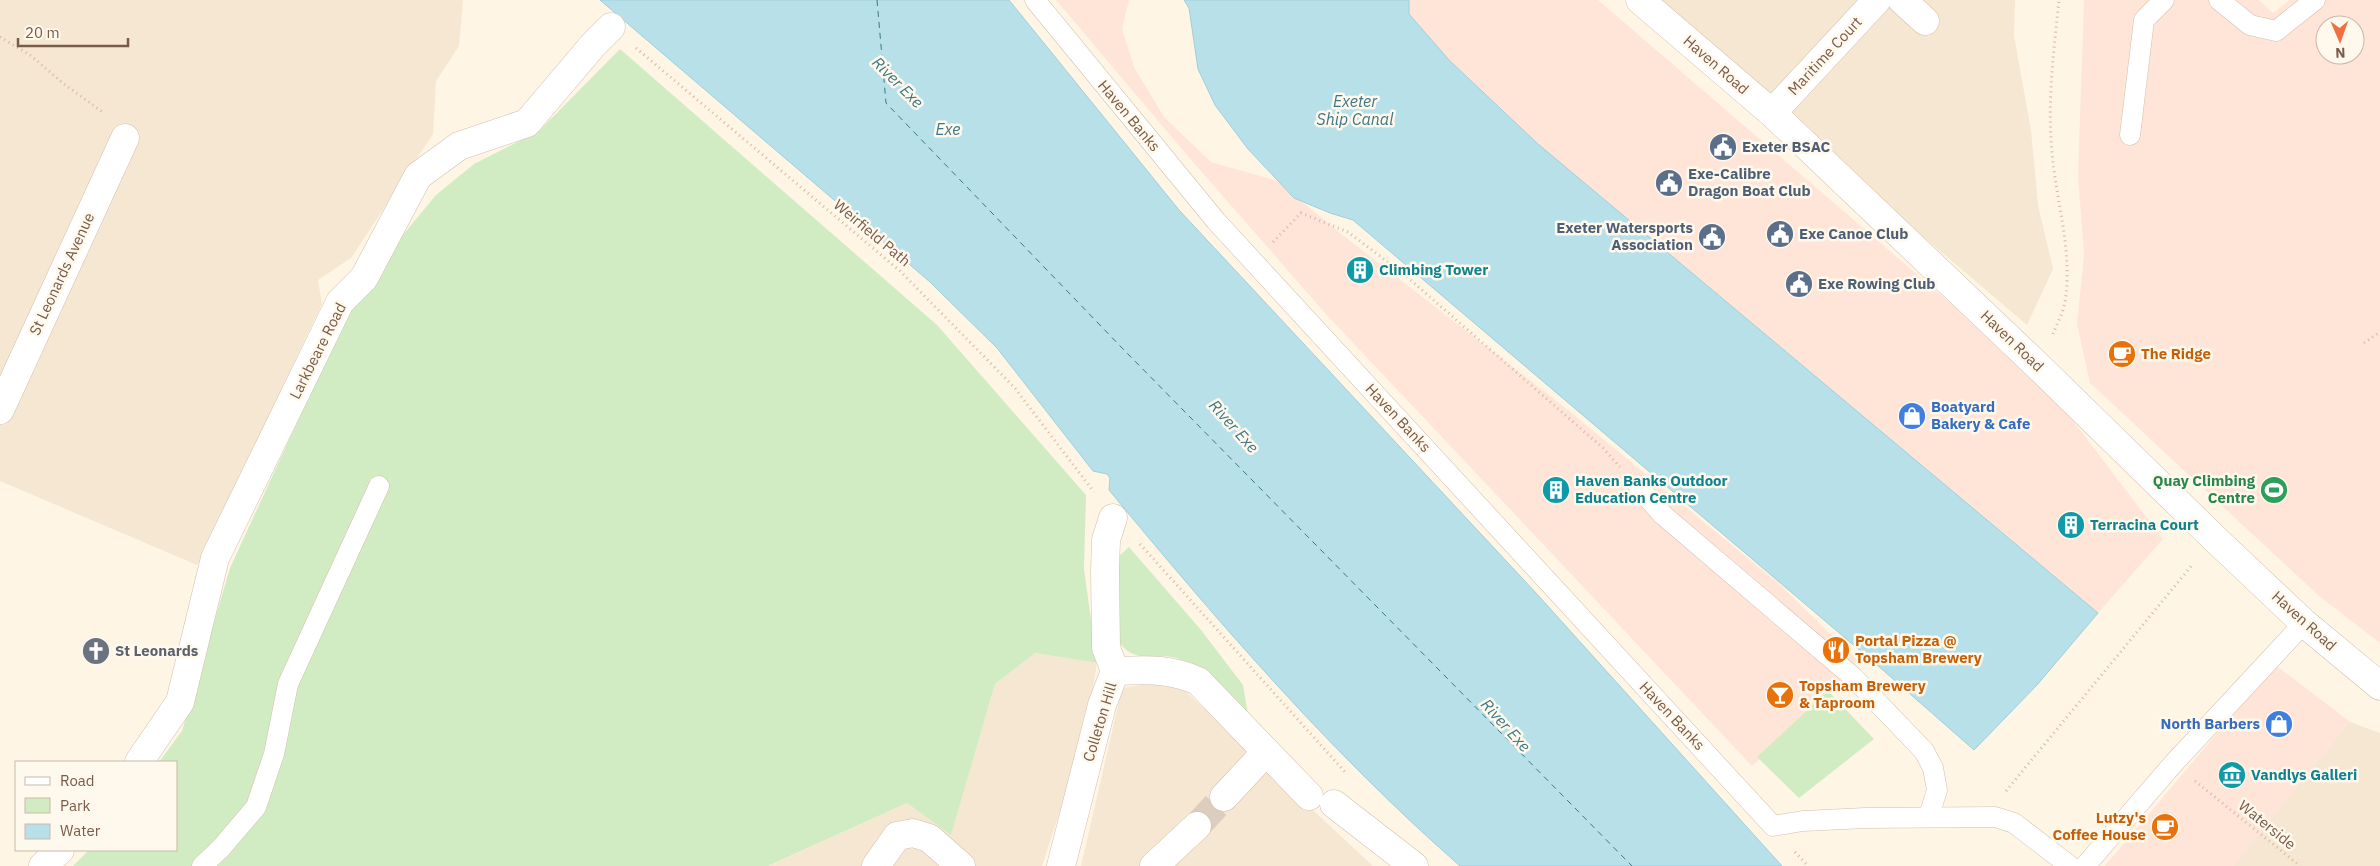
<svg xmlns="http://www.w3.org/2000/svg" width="2380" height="866" viewBox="0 0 2380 866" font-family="'IBM Plex Sans',sans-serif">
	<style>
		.residential { fill: #f6e7d3 }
		.commercial { fill: #ffe5d8; fill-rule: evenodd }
		.green { fill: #d1ecc2 }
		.water { fill: #b8e0e9; stroke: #9dcfdb }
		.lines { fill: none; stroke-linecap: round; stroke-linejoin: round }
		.ferry { stroke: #3d7786; stroke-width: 1; stroke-dasharray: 6 5; stroke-linecap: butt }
		.street-tunnel { stroke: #dccebe; stroke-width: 28; stroke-dasharray: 28 14; stroke-linecap: butt }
		.lane-casing { stroke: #d2bfac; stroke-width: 21 }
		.street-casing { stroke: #d2bfac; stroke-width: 29 }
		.path { stroke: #dab79d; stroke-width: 3; stroke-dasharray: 1 4; stroke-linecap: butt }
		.lane { stroke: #fff; stroke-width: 20 }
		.street { stroke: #fff; stroke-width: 28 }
		.labels { text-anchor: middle; stroke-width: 5; stroke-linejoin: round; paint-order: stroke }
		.street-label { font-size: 15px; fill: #785b48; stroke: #fff8ec }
		.service-label { font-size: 15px; font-weight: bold; fill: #4e5e75; stroke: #fff8ec; text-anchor: start }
		.culture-label { font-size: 15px; font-weight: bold; fill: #0d838f; stroke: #fff8ec; text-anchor: start }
		.food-label { font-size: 15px; font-weight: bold; fill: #c56008; stroke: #fff8ec; text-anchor: start }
		.shop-label { font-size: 15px; font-weight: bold; fill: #366cbe; stroke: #fff8ec; text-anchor: start }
		.leisure-label { font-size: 15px; font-weight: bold; fill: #27864d; stroke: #fff8ec; text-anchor: end }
		.worship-label { font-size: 15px; font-weight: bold; fill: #5b616d; stroke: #fff8ec; text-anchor: start }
		.water-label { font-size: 16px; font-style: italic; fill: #3d7786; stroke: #fff8ec }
	</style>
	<rect width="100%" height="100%" fill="#fef5e5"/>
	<!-- residential -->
	<g class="residential">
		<path d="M 0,0 L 463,0 L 459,46 L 436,81 L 433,134 L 351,258 L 318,280 L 322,304 L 197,565 L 0,481 Z"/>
		<path d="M 1656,0 L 2015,0 L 2014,36 L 2031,130 L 2038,205 L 2053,269 L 2027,325 L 1893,211 Z"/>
		<path d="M 1035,653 L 1097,663 L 1090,706 L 1077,759 L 1042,866 L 769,866 L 907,803 L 951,834 L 995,684 Z"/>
		<path d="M 2275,665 L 2350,722 L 2380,733 L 2380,866 L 2105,866 Z"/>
		<path d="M 1153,683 L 1183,689 L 1373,866 L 1081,866 L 1122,688 Z"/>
	</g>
	<!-- commercial -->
	<g class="commercial">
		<path d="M 1056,0 L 1129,0 L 1122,29 L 1134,67 L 1164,117 L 1211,162 L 1277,181 L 1340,233 L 1563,406 L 1778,583 L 1858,661 L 1823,700 L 1752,766 L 1325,313 L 1186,154 Z"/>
		<path d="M 1409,0 L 1598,0 L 1956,308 L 2068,414 L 2163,539 L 2098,613 L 1538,144 L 1449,60 L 1409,14 Z"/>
		<path d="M 2084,0 L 2259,0 L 2273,13 L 2290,0 L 2380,0 L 2380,643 L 2319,596 L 2090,383 L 2077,324 L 2084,255 L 2078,177 ZM 2325,25 L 2355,25 L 2355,55 L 2325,55 Z"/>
		<path d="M 2275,665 L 2350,722 L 2234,866 L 2105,866 Z"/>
	</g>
	<!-- green -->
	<g class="green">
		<path d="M 620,49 L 937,325 L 1086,495 L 1084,569 L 1097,663 L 1035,653 L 995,684 L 951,835 L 907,803 L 768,866 L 73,866 L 89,850 L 176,850 L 176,762 L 159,762 L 182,731 L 230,568 L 359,288 L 436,195 L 474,164 L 539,131 Z"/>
		<path d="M 1129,547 L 1201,630 L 1243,685 L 1248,714 C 1227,693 1207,671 1179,659 C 1157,651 1136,666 1119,642 L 1118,557 Z"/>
		<path d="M 1828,691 L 1874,739 L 1799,798 L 1757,757 Z"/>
	</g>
	<!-- water -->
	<g class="water">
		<path d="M 600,0 L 1009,0 L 1179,210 L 1536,593 L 1782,866 L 1460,866 C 1331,753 1218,622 1109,490 L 1110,478 L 1107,474 L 1093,471 L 997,348 L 930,282 Z"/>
		<path d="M 1184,0 L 1409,0 L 1409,14 L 1449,60 L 1538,144 L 2098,613 L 2037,685 L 1974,750 L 1884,671 L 1353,220 L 1330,213 L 1294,198 L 1248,149 L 1215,105 L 1198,69 L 1189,8 Z"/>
	</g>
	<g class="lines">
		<!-- ferry -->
		<path class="ferry" d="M 877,0 L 886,103 L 1124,350 L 1632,866"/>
		<!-- street-tunnel -->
		<path class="street-tunnel" d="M 1197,826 L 1224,797"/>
		<defs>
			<g id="lane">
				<path d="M 1035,0 L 1216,221 L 1773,826 L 1803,821 L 1866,818 L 1995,817 L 2014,823 L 2070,866"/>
				<path d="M 2219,0 L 2250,25 L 2276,31 L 2315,0"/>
				<path d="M 2130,135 L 2144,20 L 2164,0"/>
				<path d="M 1639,488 L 1663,515 L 1853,677 L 1924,751 L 1933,768 L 1937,790 L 1929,816"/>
				<path d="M 202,866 L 221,848 L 256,807 L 274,754 L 288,684 L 379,486"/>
				<path d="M 2085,866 L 2173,764 L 2304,623"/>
			</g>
			<g id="street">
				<path d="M 1640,0 L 1772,113 L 2039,367 L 2214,538 L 2304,623 L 2380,686"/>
				<path d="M 1902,0 L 1925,21"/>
				<path d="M 1772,113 L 1877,0"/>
				<path d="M 0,410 L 125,138"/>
				<path d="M 1115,671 C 1147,670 1168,668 1198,681 L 1309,796"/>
				<path d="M 139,762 L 180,702 L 215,558 L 340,302 L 364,278 L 418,176 L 459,146 L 527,123 L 593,45 L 611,27"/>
				<path d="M 1224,797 L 1266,752"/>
				<path d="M 1334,804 L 1414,866"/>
				<path d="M 43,866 L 60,850"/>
				<path d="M 876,866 L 897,836 L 913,833 L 929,838 L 961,866"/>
				<path d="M 1061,866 L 1102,705 L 1115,671 L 1106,648 L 1105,570 L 1106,540 L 1113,518"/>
				<path d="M 1154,866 L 1197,826"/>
			</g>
		</defs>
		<!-- lane casing -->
		<use href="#lane" class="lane-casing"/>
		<!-- street casing -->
		<use href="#street" class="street-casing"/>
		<!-- path -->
		<g class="path">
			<path d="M 0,37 L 30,55 L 64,84 L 104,113"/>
			<path d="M 636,48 L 900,271 L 1014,387 L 1094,492"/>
			<path d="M 1273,242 L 1301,213 L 1348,232 L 1406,276 L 1603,448 L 1620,467"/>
			<path d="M 2053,334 C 2057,324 2063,313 2065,302 C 2073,250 2056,202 2052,152 C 2047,101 2054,50 2059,0"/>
			<path d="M 2364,343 L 2380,332"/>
			<path d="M 1140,544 L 1345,772"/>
			<path d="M 2195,781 L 2300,866"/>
			<path d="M 2006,791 L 2193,564"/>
			<path d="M 1795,852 L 1808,866"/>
		</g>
		<!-- lane -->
		<use href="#lane" class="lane"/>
		<!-- street -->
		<use href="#street" class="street"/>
	</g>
	<!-- icons -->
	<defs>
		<symbol id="civic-disc" viewBox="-11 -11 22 22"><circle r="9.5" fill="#5c6f8a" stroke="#fff8ec"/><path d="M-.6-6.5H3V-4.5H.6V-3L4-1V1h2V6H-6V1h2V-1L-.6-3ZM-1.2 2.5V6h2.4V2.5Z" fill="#fff"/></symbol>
		<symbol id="building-disc" viewBox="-11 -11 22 22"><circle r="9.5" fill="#0f9aa8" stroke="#fff8ec"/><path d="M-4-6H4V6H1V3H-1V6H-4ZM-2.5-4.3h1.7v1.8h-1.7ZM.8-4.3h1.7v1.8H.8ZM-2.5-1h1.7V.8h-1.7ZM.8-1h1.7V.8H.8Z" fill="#fff"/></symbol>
		<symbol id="cafe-disc" viewBox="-11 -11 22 22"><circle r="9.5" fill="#e8710a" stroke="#fff8ec"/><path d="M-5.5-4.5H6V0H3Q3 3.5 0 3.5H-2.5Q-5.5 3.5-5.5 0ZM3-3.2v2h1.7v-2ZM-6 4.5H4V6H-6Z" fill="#fff"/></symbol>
		<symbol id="shop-disc" viewBox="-11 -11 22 22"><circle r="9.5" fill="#3f7fe0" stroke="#fff8ec"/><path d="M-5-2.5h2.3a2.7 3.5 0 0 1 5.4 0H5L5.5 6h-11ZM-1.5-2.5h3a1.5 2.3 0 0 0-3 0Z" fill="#fff"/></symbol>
		<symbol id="stadium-disc" viewBox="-11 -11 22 22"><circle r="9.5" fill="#2e9e5b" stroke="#fff8ec"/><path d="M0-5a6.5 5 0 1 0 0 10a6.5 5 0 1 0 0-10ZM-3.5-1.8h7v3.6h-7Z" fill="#fff"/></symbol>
		<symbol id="restaurant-disc" viewBox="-11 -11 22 22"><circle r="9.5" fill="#e8710a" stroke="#fff8ec"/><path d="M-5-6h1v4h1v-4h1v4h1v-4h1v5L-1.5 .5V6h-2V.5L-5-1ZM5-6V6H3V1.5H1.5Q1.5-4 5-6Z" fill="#fff"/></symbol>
		<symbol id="church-disc" viewBox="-11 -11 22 22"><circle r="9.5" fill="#6b7280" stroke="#fff8ec"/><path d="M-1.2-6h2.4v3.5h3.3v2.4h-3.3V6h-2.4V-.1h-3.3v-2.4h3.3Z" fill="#fff"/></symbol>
		<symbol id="bar-disc" viewBox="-11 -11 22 22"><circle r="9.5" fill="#e8710a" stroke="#fff8ec"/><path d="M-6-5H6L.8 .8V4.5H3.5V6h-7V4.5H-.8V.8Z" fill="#fff"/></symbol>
		<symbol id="museum-disc" viewBox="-11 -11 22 22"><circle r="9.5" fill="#0f9aa8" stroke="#fff8ec"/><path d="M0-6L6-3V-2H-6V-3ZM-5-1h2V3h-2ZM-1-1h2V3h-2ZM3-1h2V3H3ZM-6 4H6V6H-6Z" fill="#fff"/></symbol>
	</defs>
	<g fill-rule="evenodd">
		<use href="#civic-disc" x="1707" y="131" width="32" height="32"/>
		<use href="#civic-disc" x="1653" y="167" width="32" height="32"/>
		<use href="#civic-disc" x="1764" y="218" width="32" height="32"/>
		<use href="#civic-disc" x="1696" y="221" width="32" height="32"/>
		<use href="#building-disc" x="1344" y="254" width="32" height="32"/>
		<use href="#civic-disc" x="1783" y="268" width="32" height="32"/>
		<use href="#cafe-disc" x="2106" y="338" width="32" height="32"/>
		<use href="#shop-disc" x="1896" y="400" width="32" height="32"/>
		<use href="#building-disc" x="1540" y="474" width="32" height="32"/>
		<use href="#stadium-disc" x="2258" y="474" width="32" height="32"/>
		<use href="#building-disc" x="2055" y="509" width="32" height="32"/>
		<use href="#restaurant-disc" x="1820" y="634" width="32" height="32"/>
		<use href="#church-disc" x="80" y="635" width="32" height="32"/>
		<use href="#bar-disc" x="1764" y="679" width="32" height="32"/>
		<use href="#shop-disc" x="2263" y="708" width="32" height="32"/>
		<use href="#museum-disc" x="2216" y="759" width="32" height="32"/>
		<use href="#cafe-disc" x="2149" y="811" width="32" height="32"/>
	</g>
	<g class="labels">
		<!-- street labels -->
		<g class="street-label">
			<text transform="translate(1825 56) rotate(-47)" y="5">Maritime Court</text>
			<text transform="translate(1716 65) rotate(41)" y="5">Haven Road</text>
			<text transform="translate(1129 116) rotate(50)" y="5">Haven Banks</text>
			<text transform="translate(872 233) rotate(40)" y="5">Weirfield Path</text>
			<text transform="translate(62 274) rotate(-65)" y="5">St Leonards Avenue</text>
			<text transform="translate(2012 341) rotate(44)" y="5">Haven Road</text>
			<text transform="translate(318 351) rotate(-63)" y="5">Larkbeare Road</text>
			<text transform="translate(1398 418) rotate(47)" y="5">Haven Banks</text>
			<text transform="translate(2304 621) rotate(42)" y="5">Haven Road</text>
			<text transform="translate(1672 716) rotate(47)" y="5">Haven Banks</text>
			<text transform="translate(1100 722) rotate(-73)" y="5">Colleton Hill</text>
			<text transform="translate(2267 825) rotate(39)" y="5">Waterside</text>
		</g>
		<!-- service labels -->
		<g class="service-label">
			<text x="1742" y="152">Exeter BSAC</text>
			<text x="1688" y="179">Exe-Calibre<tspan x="1688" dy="17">Dragon Boat Club</tspan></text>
			<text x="1693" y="233" text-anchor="end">Exeter Watersports<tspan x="1693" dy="17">Association</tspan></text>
			<text x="1799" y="239">Exe Canoe Club</text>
			<text x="1818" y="289">Exe Rowing Club</text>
		</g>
		<!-- culture labels -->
		<g class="culture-label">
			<text x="1379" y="275">Climbing Tower</text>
			<text x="1575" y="486">Haven Banks Outdoor<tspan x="1575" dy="17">Education Centre</tspan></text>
			<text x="2090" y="530">Terracina Court</text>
			<text x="2251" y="780">Vandlys Galleri</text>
		</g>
		<!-- food labels -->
		<g class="food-label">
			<text x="2141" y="359">The Ridge</text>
			<text x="1855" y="646">Portal Pizza @<tspan x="1855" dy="17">Topsham Brewery</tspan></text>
			<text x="1799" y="691">Topsham Brewery<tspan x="1799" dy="17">&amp; Taproom</tspan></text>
			<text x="2146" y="823" text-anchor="end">Lutzy's<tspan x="2146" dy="17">Coffee House</tspan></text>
		</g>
		<!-- shop labels -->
		<g class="shop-label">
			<text x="1931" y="412">Boatyard<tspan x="1931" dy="17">Bakery &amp; Cafe</tspan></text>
			<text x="2260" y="729" text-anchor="end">North Barbers</text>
		</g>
		<!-- leisure labels -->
		<g class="leisure-label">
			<text x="2255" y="486">Quay Climbing<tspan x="2255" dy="17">Centre</tspan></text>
		</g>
		<!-- worship labels -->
		<g class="worship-label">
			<text x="115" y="656">St Leonards</text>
		</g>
		<!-- water labels -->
		<g class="water-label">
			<text transform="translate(898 82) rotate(45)" y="6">River Exe</text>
			<text x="1355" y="107">Exeter<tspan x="1355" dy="18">Ship Canal</tspan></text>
			<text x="948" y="135">Exe</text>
			<text transform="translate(1234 426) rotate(48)" y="6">River Exe</text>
			<text transform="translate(1506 725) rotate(48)" y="6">River Exe</text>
		</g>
	</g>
	<!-- legend -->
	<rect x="15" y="761" width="162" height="90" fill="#fff8ec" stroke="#c9b9aa"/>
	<rect x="25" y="777" width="25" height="8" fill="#ffffff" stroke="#c9b9aa"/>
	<text x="60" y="786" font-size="15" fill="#785b48">Road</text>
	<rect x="25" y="798" width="25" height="15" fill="#d1ecc2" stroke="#c9b9aa"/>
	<text x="60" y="811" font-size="15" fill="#785b48">Park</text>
	<rect x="25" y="824" width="25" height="15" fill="#b8e0e9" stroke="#c9b9aa"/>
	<text x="60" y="836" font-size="15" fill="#785b48">Water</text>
	<!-- north arrow -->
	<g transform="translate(2340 40) rotate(178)"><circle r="24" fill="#fff8ec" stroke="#c9b9aa"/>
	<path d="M0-4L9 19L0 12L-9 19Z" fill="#ef7043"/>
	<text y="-8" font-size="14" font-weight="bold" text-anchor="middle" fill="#785b48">N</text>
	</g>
	<!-- scale -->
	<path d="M18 38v8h110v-8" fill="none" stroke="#785b48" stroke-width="2.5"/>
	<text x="25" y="38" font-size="15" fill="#785b48" stroke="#fff8ec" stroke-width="4" paint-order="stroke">20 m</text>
</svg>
